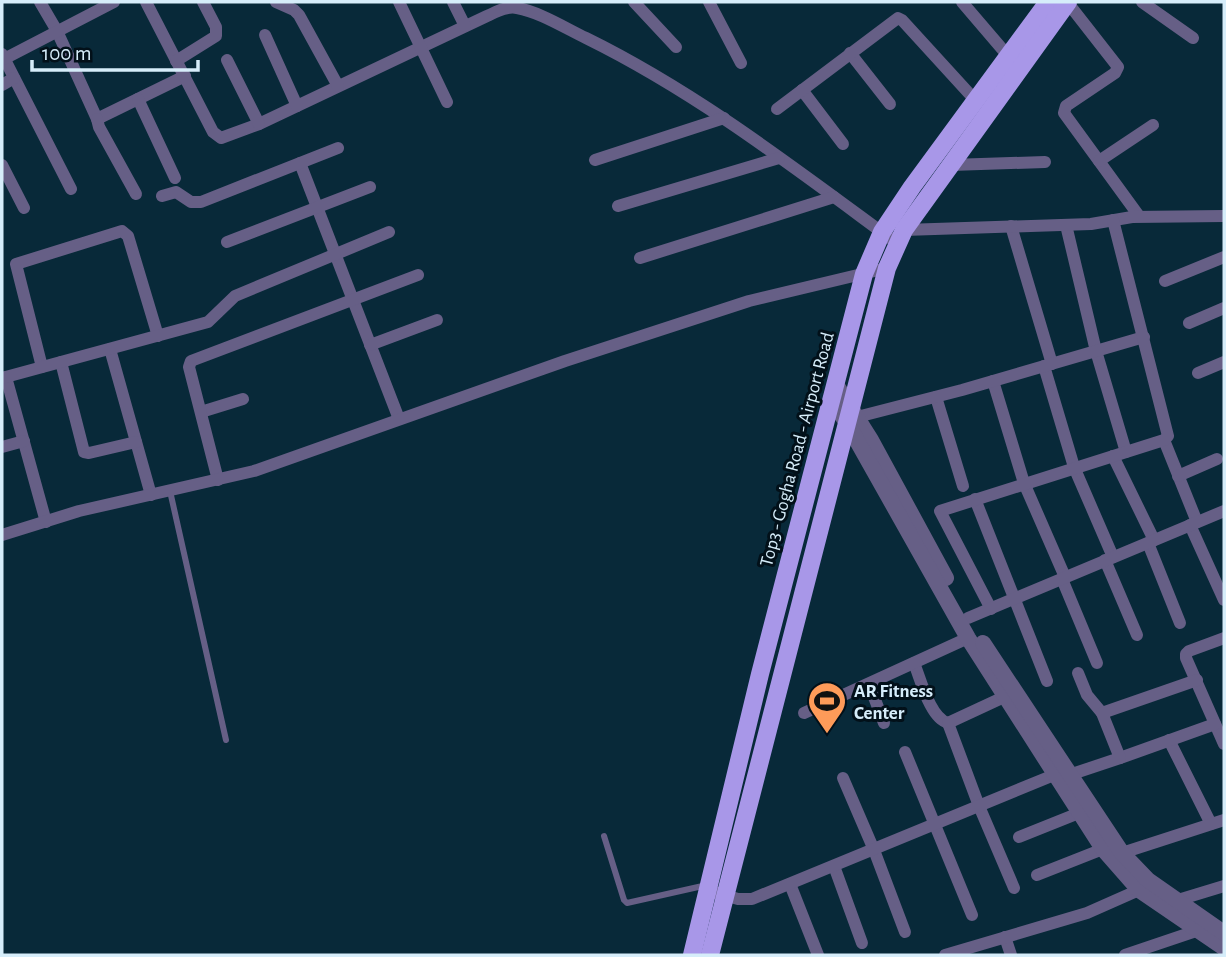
<svg xmlns="http://www.w3.org/2000/svg" width="1226" height="957" viewBox="0 0 1226 957" font-family="'Alegreya Sans',sans-serif">
	<style>
		.lines { fill: none; stroke-linecap: round; stroke-linejoin: round }
		.service { stroke: #665f86; stroke-width: 6 }
		.minor { stroke: #665f86; stroke-width: 12 }
		.tertiary { stroke: #665f86; stroke-width: 16 }
		.primary { stroke: #a897e8; stroke-width: 18 }
		.labels { text-anchor: middle; stroke-width: 6; stroke-linejoin: round; paint-order: stroke }
		.street-label { font-size: 19px; fill: #d6edfa; stroke: #021019 }
		.poi-label { font-size: 19px; font-weight: bold; fill: #d6edfa; stroke: #021019; text-anchor: start }
	</style>
	<rect width="100%" height="100%" fill="#082939"/>
	<g class="lines">
		<!-- service -->
		<g class="service">
			<path d="M 170,491 L 226,740"/>
			<path d="M 604,836 L 624,900 L 627,903 L 707,885"/>
		</g>
		<!-- minor -->
		<g class="minor">
			<path d="M 40,2 L 57,31 L 97,119 L 185,76"/>
			<path d="M 146,2 L 213,132 L 221,138 L 259,124 L 487,16 C 496,12 506,6 517,8 C 540,12 565,28 586,38 C 698,93 797,170 898,244"/>
			<path d="M 276,2 L 294,10 L 299,15 L 338,86"/>
			<path d="M 399,2 L 447,102"/>
			<path d="M 453,2 L 465,26"/>
			<path d="M 634,2 L 676,47"/>
			<path d="M 709,2 L 741,63"/>
			<path d="M 962,2 L 1009,57"/>
			<path d="M 1142,2 L 1193,38"/>
			<path d="M 1068,3 L 1118,67 L 1115,73 L 1066,106 L 1064,113 L 1139,216"/>
			<path d="M 265,35 L 297,106"/>
			<path d="M 850,53 L 890,104"/>
			<path d="M 2,54 L 71,189"/>
			<path d="M 4,59 L 114,2"/>
			<path d="M 227,60 L 259,124"/>
			<path d="M 176,61 L 216,36 L 216,27 L 203,2"/>
			<path d="M 2,85 L 14,78"/>
			<path d="M 802,90 L 843,144"/>
			<path d="M 138,99 L 175,178"/>
			<path d="M 777,109 L 898,18 L 902,20 L 976,101"/>
			<path d="M 97,119 L 99,127 L 136,194"/>
			<path d="M 595,160 L 724,118"/>
			<path d="M 1099,161 L 1153,125"/>
			<path d="M 300,163 L 399,419"/>
			<path d="M 2,165 L 24,208"/>
			<path d="M 951,165 L 1045,162"/>
			<path d="M 162,196 L 176,192 L 191,202 L 201,202 L 338,148"/>
			<path d="M 618,206 L 779,158"/>
			<path d="M 1066,225 L 1096,351 L 1126,452"/>
			<path d="M 1011,226 L 1052,364"/>
			<path d="M 904,230 L 1091,224 L 1132,217 L 1224,216"/>
			<path d="M 227,242 L 370,187"/>
			<path d="M 640,258 L 834,197"/>
			<path d="M 1165,281 L 1224,257"/>
			<path d="M 1189,323 L 1224,308"/>
			<path d="M 370,345 L 437,320"/>
			<path d="M 110,349 L 151,495"/>
			<path d="M 61,362 L 84,452 L 89,453 L 136,442"/>
			<path d="M 1044,366 L 1074,467 L 1113,557"/>
			<path d="M 42,367 L 16,264 L 122,231 L 128,236 L 158,336"/>
			<path d="M 1198,373 L 1224,362"/>
			<path d="M 6,377 L 46,522"/>
			<path d="M 2,378 L 208,322 L 235,296 L 389,232"/>
			<path d="M 993,381 L 1024,483 L 1065,577"/>
			<path d="M 936,397 L 963,486"/>
			<path d="M 201,412 L 243,399"/>
			<path d="M 857,417 L 962,390 L 1144,337"/>
			<path d="M 1164,440 L 1197,522"/>
			<path d="M 2,447 L 24,441"/>
			<path d="M 1113,456 L 1154,540"/>
			<path d="M 1178,476 L 1217,459"/>
			<path d="M 218,480 L 189,367 L 191,361 L 418,275"/>
			<path d="M 975,499 L 1047,681"/>
			<path d="M 1190,525 L 1224,600"/>
			<path d="M 2,535 L 79,511 L 254,471 L 565,361 L 749,301 L 887,268"/>
			<path d="M 1148,543 L 1180,623"/>
			<path d="M 1105,560 L 1137,635"/>
			<path d="M 1062,579 L 1097,663"/>
			<path d="M 991,609 L 940,511 L 1164,440 L 1168,436 L 1113,220"/>
			<path d="M 968,618 L 1224,511"/>
			<path d="M 1224,638 L 1189,651 L 1186,654 L 1186,658 L 1224,744"/>
			<path d="M 914,663 C 921,680 930,718 948,723"/>
			<path d="M 1078,673 L 1087,695 L 1102,713"/>
			<path d="M 869,684 L 884,723"/>
			<path d="M 1004,697 L 948,723 L 979,806 L 1014,888"/>
			<path d="M 804,713 L 968,638"/>
			<path d="M 1169,740 L 1211,824"/>
			<path d="M 905,752 L 972,915"/>
			<path d="M 1120,758 L 1215,724"/>
			<path d="M 1069,775 L 1120,758 L 1102,713 L 1197,680"/>
			<path d="M 843,778 L 874,850 L 905,932"/>
			<path d="M 1019,837 L 1079,813"/>
			<path d="M 1122,853 L 1224,820"/>
			<path d="M 834,866 L 862,943"/>
			<path d="M 1037,875 L 1103,849"/>
			<path d="M 790,884 L 818,955"/>
			<path d="M 707,890 L 738,899 L 752,899 L 1054,775"/>
			<path d="M 1178,900 L 1224,886"/>
			<path d="M 1005,937 L 1011,955"/>
			<path d="M 945,955 L 1087,913 L 1139,890"/>
			<path d="M 1125,955 L 1196,931"/>
		</g>
		<!-- tertiary -->
		<g class="tertiary">
			<path d="M 835,383 L 871,440 L 946,578"/>
			<path d="M 831,399 L 847,423 L 968,638 L 1103,849 L 1139,890 L 1224,948"/>
			<path d="M 983,643 L 1122,853 L 1148,880 L 1224,933"/>
		</g>
		<!-- primary -->
		<g class="primary">
			<path d="M 692,955 L 760,674 L 864,274 L 882,232 L 912,187 L 1048,2"/>
			<path d="M 710,955 L 887,268 L 904,230 L 1068,2"/>
		</g>
	</g>
	<!-- icons -->
	<defs>
		<symbol id="stadium-pin" viewBox="-11 -11 22 30"><path d="M0 17L-7.5 6A9.5 9.5 0 1 1 7.5 6Z" fill="#fe9b59" stroke="#021019"/><path d="M0-5a6.5 5 0 1 0 0 10a6.5 5 0 1 0 0-10ZM-3.5-1.8h7v3.6h-7Z" fill="#111"/></symbol>
	</defs>
	<g fill-rule="evenodd">
		<use href="#stadium-pin" x="805" y="679" width="44" height="60"/>
	</g>
	<g class="labels">
		<!-- street labels -->
		<g class="street-label">
			<text transform="translate(796 449) rotate(-75)" y="7">Top3 - Gogha Road - Airport Road</text>
		</g>
		<!-- poi labels -->
		<g class="poi-label">
			<text x="854" y="697">AR Fitness<tspan x="854" dy="22">Center</tspan></text>
		</g>
	</g>
	<!-- border -->
	<rect width="1226" height="957" fill="none" stroke="#d6edfa" stroke-width="7"/>
	<!-- scale -->
	<path d="M32 60v10h166v-10" fill="none" stroke="#d6edfa" stroke-width="3.5"/>
	<text x="42" y="60" font-size="21" fill="#d6edfa" stroke="#021019" stroke-width="5" paint-order="stroke">100 m</text>
</svg>
